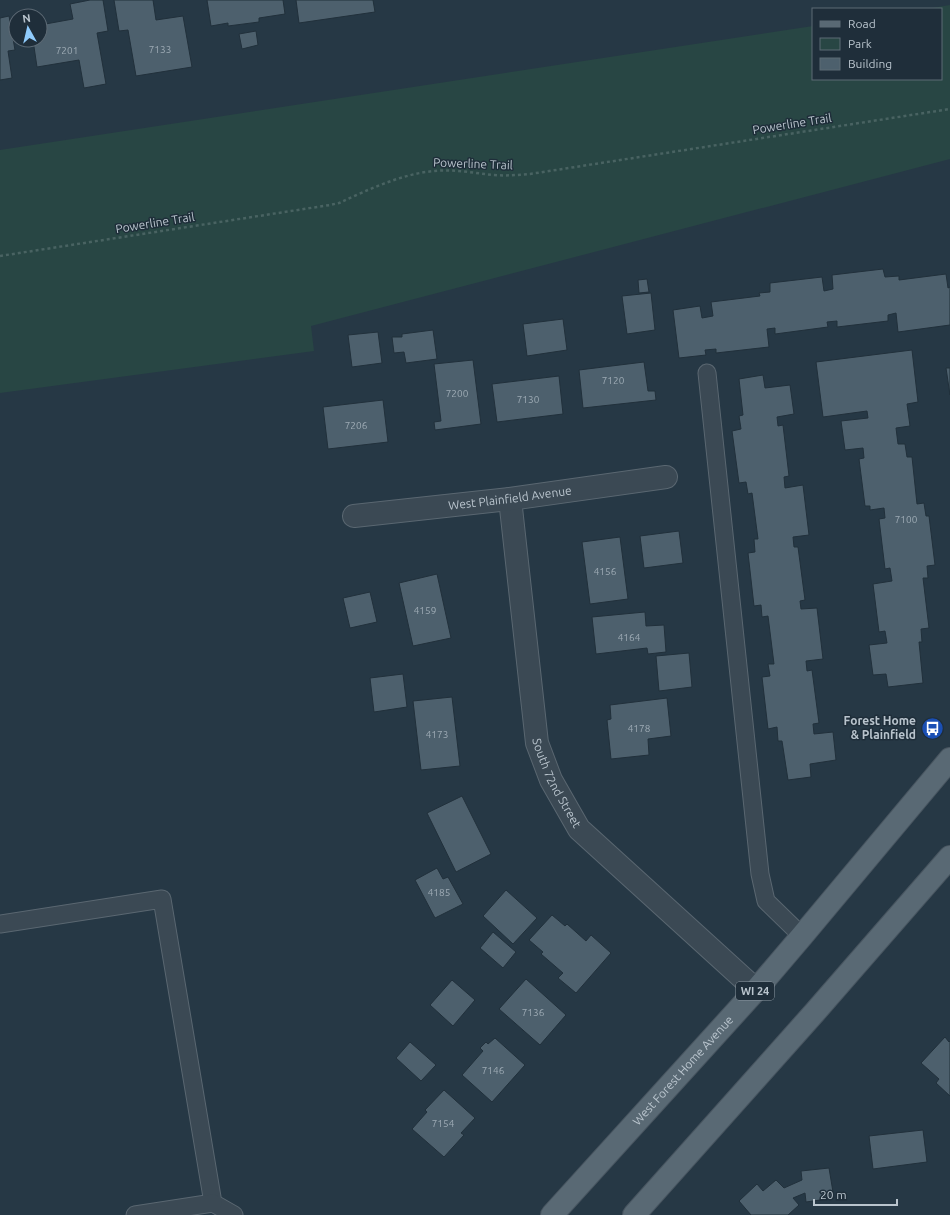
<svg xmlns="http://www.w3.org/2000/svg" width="950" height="1215" viewBox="0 0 950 1215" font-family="Ubuntu,sans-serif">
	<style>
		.green { fill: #284644 }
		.building { fill: #4d606d; stroke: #21303b }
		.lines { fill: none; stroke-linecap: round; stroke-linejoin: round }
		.service-casing { stroke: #5a6771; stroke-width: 19 }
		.minor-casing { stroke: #5a6771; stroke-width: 24 }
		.primary-casing { stroke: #485560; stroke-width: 24 }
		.path { stroke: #496362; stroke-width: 2.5; stroke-dasharray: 3 3; stroke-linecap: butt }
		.service { stroke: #3b4954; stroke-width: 17 }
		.minor { stroke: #3b4954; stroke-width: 22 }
		.primary { stroke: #596974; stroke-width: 22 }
		.labels { text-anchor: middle; stroke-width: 3; stroke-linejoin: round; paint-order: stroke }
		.number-label { font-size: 10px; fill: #9eabb5 }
		.shield { fill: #1f2e3a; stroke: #8b97a1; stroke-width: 1 }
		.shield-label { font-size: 11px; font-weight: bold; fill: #b9c4cd }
		.street-label { font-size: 12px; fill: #b9c4cd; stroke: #1f2e3a }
		.poi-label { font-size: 12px; font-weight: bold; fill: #b9c4cd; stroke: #1f2e3a; text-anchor: end }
	</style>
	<rect width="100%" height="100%" fill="#263845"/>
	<!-- green -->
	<path class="green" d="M 950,5 L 950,159 L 311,326 L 314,351 L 0,393 L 0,150 L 813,26 L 813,79 L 941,79 L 941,9 L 926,9 Z"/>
	<!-- building -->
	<g class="building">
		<path d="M 90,0 L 103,0 L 108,31 L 97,33 L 106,84 L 84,88 L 79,60 L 37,67 L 33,40 L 40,40 L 40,25 L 73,19 L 70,4 Z"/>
		<path d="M 114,0 L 153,0 L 156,20 L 183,16 L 192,67 L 136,76 L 128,30 L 119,31 Z"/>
		<path d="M 207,0 L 283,0 L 285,14 L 259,18 L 259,22 L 228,26 L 228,23 L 211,26 Z"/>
		<path d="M 296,0 L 373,0 L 375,12 L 299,23 Z"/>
		<path d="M 9,16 L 15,50 L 8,51 L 12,78 L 0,80 L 0,18 Z"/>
		<path d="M 256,31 L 258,45 L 242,49 L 239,34 Z"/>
		<path d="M 883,269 L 885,277 L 899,276 L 899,280 L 946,274 L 948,288 L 950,287 L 950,325 L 898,332 L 896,313 L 888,315 L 888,321 L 837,327 L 837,321 L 827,322 L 828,327 L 775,334 L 775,328 L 767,329 L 769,347 L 716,353 L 716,349 L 705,350 L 706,355 L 679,358 L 673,310 L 700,306 L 702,318 L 713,316 L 711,302 L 760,296 L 759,293 L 770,292 L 770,283 L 822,277 L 824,291 L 833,289 L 832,275 Z"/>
		<path d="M 647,279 L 649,292 L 639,293 L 638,280 Z"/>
		<path d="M 651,293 L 655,330 L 627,334 L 622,296 Z"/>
		<path d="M 563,319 L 567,350 L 527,356 L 523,324 Z"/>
		<path d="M 433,330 L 437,359 L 406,363 L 404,352 L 394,353 L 392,337 L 402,337 L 402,334 Z"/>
		<path d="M 378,332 L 382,363 L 352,367 L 348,335 Z"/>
		<path d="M 912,350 L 918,402 L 907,404 L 910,426 L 896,428 L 898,444 L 905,444 L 907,457 L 912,457 L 917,504 L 924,503 L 926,516 L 929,516 L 935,565 L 927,566 L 928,578 L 923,578 L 929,628 L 921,629 L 922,642 L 919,642 L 923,683 L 888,687 L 886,674 L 873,675 L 869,645 L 887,643 L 885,631 L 879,632 L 873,584 L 892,581 L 890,568 L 885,569 L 879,519 L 885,518 L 884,508 L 870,510 L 870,506 L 865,506 L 859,459 L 864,458 L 863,448 L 845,450 L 841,421 L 868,418 L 867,411 L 823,417 L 816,362 Z"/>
		<path d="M 473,360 L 481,424 L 435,430 L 434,422 L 441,421 L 434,364 Z"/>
		<path d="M 644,362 L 648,391 L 655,391 L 656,400 L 583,408 L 579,370 Z"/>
		<path d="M 946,368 L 950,368 L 950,395 Z"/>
		<path d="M 763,375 L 765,388 L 790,385 L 794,414 L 777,417 L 778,426 L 783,425 L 789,476 L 784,477 L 785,488 L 803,485 L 809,535 L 793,537 L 794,547 L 798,547 L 805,600 L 800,601 L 801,609 L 817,608 L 823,659 L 806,661 L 807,671 L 812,670 L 819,723 L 813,724 L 814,734 L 833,732 L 836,760 L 810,764 L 811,777 L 788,780 L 782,741 L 778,741 L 777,727 L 768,729 L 762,677 L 770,676 L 768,664 L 774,664 L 768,616 L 762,617 L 761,605 L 754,606 L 748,553 L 755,552 L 754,539 L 758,539 L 752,493 L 748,494 L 746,482 L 739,483 L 732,431 L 741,429 L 739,416 L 743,415 L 739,379 Z"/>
		<path d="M 559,376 L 563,414 L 497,422 L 492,384 Z"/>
		<path d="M 383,400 L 388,442 L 328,449 L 323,407 Z"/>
		<path d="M 679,531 L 683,563 L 644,568 L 640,536 Z"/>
		<path d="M 620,537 L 628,599 L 590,604 L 582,542 Z"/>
		<path d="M 437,574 L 451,638 L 413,646 L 399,583 Z"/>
		<path d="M 370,592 L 377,622 L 350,628 L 343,598 Z"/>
		<path d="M 645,612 L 646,626 L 664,625 L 666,652 L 648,654 L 647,648 L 596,654 L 592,617 Z"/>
		<path d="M 689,653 L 692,687 L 659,691 L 656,656 Z"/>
		<path d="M 403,674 L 407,707 L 374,712 L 370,678 Z"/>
		<path d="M 452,697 L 460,766 L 421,770 L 413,701 Z"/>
		<path d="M 667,698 L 671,736 L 648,739 L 649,755 L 611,759 L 607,720 L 611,719 L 610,705 Z"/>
		<path d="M 462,796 L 491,854 L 456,872 L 427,813 Z"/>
		<path d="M 437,868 L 443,879 L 448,877 L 463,904 L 435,918 L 415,880 Z"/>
		<path d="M 506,890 L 537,918 L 513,944 L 483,916 Z"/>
		<path d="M 552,915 L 565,926 L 567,924 L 586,941 L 591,935 L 611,953 L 576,993 L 558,978 L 563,973 L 541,954 L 543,952 L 529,940 Z"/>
		<path d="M 493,932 L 516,952 L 503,968 L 480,948 Z"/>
		<path d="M 526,979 L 566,1015 L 540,1045 L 499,1009 Z"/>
		<path d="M 452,980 L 475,1000 L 453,1026 L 430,1005 Z"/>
		<path d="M 945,1037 L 949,1042 L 950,1041 L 950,1096 L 936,1083 L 939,1079 L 921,1063 Z"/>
		<path d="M 495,1038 L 525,1065 L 492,1102 L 462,1075 L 483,1051 L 480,1048 L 486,1042 L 488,1044 Z"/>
		<path d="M 410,1042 L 436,1065 L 421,1081 L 396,1058 Z"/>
		<path d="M 444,1090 L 475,1118 L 461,1133 L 464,1135 L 444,1157 L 412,1129 L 427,1112 L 425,1110 Z"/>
		<path d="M 923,1130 L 927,1162 L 873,1169 L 869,1136 Z"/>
		<path d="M 829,1168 L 834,1198 L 806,1202 L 805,1193 L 793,1198 L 799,1205 L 788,1215 L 751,1215 L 739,1201 L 757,1184 L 763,1191 L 776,1180 L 784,1188 L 802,1180 L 801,1171 Z"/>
	</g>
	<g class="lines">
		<defs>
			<g id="service">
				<path d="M 707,373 L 760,874 L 766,901 L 802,936"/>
				<path d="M 0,924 L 162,899 L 213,1203 L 234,1215"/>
				<path d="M 135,1215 L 213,1203"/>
			</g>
			<g id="minor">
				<path id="s1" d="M 510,499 L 537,743 L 551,780 L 579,829 L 756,990"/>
				<path id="s2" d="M 354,516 L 510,499 L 666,477"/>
			</g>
			<g id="primary">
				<path id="s3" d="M 552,1215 L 756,990 L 802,936 L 950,759"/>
				<path d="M 634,1215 L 815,1012 L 950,857"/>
			</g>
		</defs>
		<!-- service casing -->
		<use href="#service" class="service-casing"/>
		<!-- minor casing -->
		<use href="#minor" class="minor-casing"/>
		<!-- primary casing -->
		<use href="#primary" class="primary-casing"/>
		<!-- path -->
		<path class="path" d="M 0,256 L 330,205 L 339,203 C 367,190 404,173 435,171 C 454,169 474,173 493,175 C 506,176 518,175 530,174 L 950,109"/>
		<!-- service -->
		<use href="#service" class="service"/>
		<!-- minor -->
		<use href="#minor" class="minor"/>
		<!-- primary -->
		<use href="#primary" class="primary"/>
	</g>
	<!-- icons -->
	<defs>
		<symbol id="bus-disc" viewBox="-11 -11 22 22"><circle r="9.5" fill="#1a4fb4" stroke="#1f2e3a"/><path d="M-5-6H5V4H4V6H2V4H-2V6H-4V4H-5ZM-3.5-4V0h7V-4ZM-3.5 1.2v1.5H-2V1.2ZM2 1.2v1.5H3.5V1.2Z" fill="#fff"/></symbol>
	</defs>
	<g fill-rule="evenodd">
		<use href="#bus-disc" x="920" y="716" width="25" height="25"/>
	</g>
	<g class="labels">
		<!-- number labels -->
		<g class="number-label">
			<text x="160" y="53">7133</text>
			<text x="67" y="54">7201</text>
			<text x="613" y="384">7120</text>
			<text x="457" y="397">7200</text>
			<text x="528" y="403">7130</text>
			<text x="356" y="429">7206</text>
			<text x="906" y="523">7100</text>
			<text x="605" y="575">4156</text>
			<text x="425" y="614">4159</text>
			<text x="629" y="641">4164</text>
			<text x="639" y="732">4178</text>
			<text x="437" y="738">4173</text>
			<text x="439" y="896">4185</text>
			<text x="533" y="1016">7136</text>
			<text x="493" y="1074">7146</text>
			<text x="443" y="1127">7154</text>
		</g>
		<!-- shield labels -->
		<rect class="shield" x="736" y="982" width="38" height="18" rx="3"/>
		<g class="shield-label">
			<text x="755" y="995">WI 24</text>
		</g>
		<!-- street labels -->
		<g class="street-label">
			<text transform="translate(792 124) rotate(-9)" y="4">Powerline Trail</text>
			<text transform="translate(473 164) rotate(2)" y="4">Powerline Trail</text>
			<text transform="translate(155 223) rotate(-9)" y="4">Powerline Trail</text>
			<text dy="4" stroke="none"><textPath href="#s2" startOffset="157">West Plainfield Avenue</textPath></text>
			<text dy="4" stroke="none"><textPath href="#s1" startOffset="290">South 72nd Street</textPath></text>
			<text dy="4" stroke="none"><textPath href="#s3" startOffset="195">West Forest Home Avenue</textPath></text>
		</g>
		<!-- poi labels -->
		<g class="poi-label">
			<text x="916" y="725">Forest Home<tspan x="916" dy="14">&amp; Plainfield</tspan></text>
		</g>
	</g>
	<!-- legend -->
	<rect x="812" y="8" width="130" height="72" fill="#1f2e3a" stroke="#5d6a75"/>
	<rect x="820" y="21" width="20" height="6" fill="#596974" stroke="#5d6a75"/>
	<text x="848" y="28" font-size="12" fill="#b9c4cd">Road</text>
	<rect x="820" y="38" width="20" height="12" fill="#284644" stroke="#5d6a75"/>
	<text x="848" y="48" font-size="12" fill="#b9c4cd">Park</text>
	<rect x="820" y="58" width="20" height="12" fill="#4d606d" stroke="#5d6a75"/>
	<text x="848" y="68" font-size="12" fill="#b9c4cd">Building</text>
	<!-- north arrow -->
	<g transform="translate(28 28) rotate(352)"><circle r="19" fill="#1f2e3a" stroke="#5d6a75"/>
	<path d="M0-3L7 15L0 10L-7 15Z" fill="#8fcbfc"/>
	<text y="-6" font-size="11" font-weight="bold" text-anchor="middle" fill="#b9c4cd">N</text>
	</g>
	<!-- scale -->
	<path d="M814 1199v6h83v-6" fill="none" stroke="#b9c4cd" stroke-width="2"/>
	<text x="820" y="1199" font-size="12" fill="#b9c4cd" stroke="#1f2e3a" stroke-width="3" paint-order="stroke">20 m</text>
</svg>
